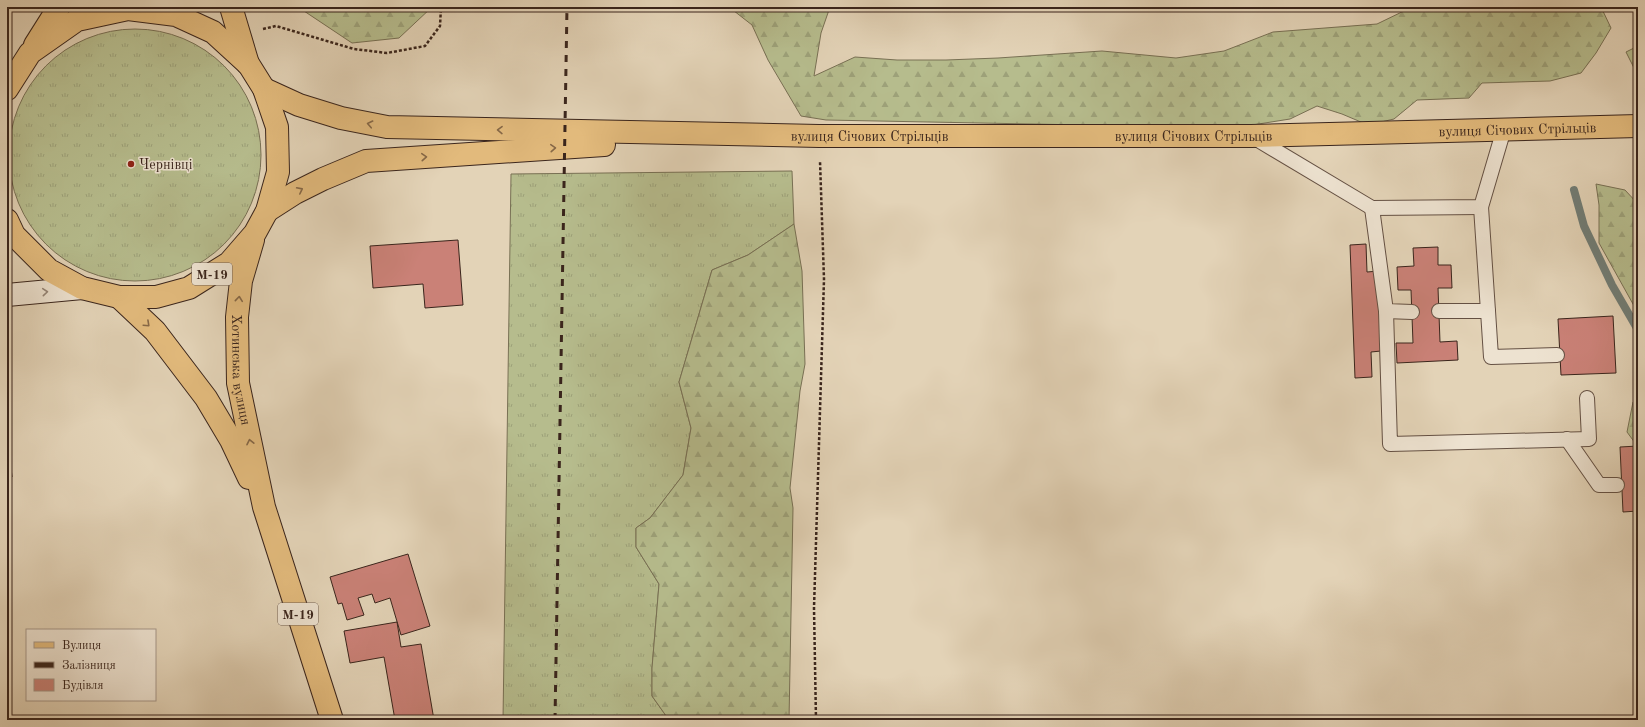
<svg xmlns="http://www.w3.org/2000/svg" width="1645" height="727" viewBox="0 0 1645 727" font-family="'Old Standard TT',serif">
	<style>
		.grass { fill: url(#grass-tufts); stroke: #787054 }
		.forest { fill: url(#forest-firs); stroke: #787054 }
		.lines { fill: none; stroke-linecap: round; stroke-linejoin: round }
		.stream { stroke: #717d76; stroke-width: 8 }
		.building { fill: #ca8177; stroke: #3a251c }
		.service-casing { stroke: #645043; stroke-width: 16 }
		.secondary-casing { stroke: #3a251c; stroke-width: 24 }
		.primary-casing { stroke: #3a251c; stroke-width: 24 }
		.trunk-casing { stroke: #3a251c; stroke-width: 24 }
		.path { stroke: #3a251c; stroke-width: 2.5; stroke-dasharray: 3 2; stroke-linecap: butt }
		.service { stroke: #ede2d0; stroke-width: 14 }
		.secondary { stroke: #ede2d0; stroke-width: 22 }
		.primary { stroke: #e2ba7c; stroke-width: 22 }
		.trunk { stroke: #e2ba7c; stroke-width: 22 }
		.rail { stroke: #3a251c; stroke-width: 3; stroke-dasharray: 7 7; stroke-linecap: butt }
		.oneway { stroke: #866847 }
		.oneway2 { stroke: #948476 }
		.poi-dot { fill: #8f2418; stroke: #ede2d0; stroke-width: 1.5 }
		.labels { text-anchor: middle; stroke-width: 3; stroke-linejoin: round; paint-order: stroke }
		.shield { fill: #ede2d0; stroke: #705e52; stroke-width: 1 }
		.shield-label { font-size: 13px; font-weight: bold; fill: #3a251c }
		.street-label { font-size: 14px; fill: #3a251c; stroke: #ede2d0 }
		.poi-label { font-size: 14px; fill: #3a251c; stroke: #ede2d0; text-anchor: start }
	</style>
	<defs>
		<pattern id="grass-tufts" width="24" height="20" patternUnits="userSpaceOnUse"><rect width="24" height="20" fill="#b6bc8d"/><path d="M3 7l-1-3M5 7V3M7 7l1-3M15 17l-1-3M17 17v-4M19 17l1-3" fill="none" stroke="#9da179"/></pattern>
		<pattern id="forest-firs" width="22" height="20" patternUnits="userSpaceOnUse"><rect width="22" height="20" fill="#b6bc8d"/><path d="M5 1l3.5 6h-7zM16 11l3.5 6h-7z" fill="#9da179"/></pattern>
	</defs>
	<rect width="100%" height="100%" fill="#e3d3b7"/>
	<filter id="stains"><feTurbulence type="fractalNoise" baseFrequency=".005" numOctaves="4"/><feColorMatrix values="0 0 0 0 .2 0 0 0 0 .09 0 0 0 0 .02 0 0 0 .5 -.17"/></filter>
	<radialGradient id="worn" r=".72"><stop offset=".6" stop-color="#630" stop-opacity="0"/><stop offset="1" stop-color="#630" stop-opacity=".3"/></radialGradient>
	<!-- grass -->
	<g class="grass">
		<circle cx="135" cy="155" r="126"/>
		<path d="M 792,171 L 794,224 L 748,255 L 712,270 L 679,382 L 691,428 L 683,475 L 650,518 L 636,528 L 636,547 L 659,584 L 652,668 L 652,696 L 669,720 L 503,720 L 511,174 Z"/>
	</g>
	<!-- forest -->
	<g class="forest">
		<path d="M 298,7 L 432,7 L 399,38 L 352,43 Z"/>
		<path d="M 729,7 L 830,7 L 821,33 L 814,76 L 855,57 L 897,60 L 946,60 L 998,58 L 1102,51 L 1176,58 L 1224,51 L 1273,32 L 1377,24 L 1408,9 L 1422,7 L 1601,7 L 1611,28 L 1596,53 L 1581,73 L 1550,81 L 1482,83 L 1469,98 L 1417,100 L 1394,119 L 1368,125 L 1342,114 L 1317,106 L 1290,119 L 1246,126 L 1186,127 L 826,120 L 801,116 L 768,60 L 752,25 Z"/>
		<path d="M 1638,46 L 1638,76 L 1626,52 Z"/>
		<path d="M 1596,184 L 1625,190 L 1638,204 L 1638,313 L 1599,243 L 1599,205 Z"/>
		<path d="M 794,224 L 802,271 L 805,364 L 800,391 L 790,488 L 793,508 L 789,720 L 669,720 L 652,696 L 652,668 L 659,584 L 636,547 L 636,528 L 650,518 L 683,475 L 691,428 L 679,382 L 712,270 L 748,255 Z"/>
		<path d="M 1638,398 L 1638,447 L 1627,432 L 1633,402 Z"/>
	</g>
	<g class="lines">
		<!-- stream -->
		<path class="stream" d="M 1574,190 L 1584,226 L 1612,285 L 1638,330"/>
	</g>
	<!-- building -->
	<g class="building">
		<path d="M 458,240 L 463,305 L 425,308 L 423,284 L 373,288 L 370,246 Z"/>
		<path d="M 1366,244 L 1367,272 L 1379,271 L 1381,351 L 1371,352 L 1372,377 L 1355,378 L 1350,245 Z"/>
		<path d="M 1438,247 L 1438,265 L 1451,265 L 1452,288 L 1438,288 L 1440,342 L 1457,341 L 1458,360 L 1397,363 L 1396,343 L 1413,343 L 1411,290 L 1398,290 L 1397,267 L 1414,266 L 1413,248 Z"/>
		<path d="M 1613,316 L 1616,373 L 1561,375 L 1558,319 Z"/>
		<path d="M 1638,446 L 1638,511 L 1623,512 L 1620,447 Z"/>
		<path d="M 7,448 L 9,448 L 12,477 L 7,478 Z"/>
		<path d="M 408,554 L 430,626 L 401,635 L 390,598 L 375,603 L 372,594 L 358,598 L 364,615 L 347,620 L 342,603 L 338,604 L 330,577 Z"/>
		<path d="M 397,622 L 401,647 L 421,644 L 434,720 L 395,720 L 384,657 L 350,663 L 344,631 Z"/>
	</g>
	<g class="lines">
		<defs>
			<g id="service">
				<path d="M 1253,137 L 1372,208 L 1481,207 L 1504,129"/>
				<path d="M 1372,208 L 1386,311 L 1412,312"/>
				<path d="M 1386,311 L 1390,444 L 1589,439 L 1587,398"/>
				<path d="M 1439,311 L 1488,311 L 1481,207"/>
				<path d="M 1488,311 L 1491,357 L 1557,355"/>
				<path d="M 1567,439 L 1599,485 L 1617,485"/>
			</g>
			<path id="secondary" d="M 7,295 L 82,288"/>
			<g id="primary">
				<path id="s1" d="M 264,89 L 299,105 L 341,118 L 387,127 L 819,136 L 1251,136 L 1638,126"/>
				<path d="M 267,211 L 295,193 L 323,179 L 366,161 L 604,145"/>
			</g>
			<g id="trunk">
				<path d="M 231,7 L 248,64"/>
				<path d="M 35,45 L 59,7"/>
				<path d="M 7,89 L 30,53 L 77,20 L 128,9 L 176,15 L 213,32 L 249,65 L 264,89 L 277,127 L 278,172 L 267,211 L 255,233 L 229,263 L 189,288 L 156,297 L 119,297 L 82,288 L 49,270 L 14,235 L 7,220"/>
				<path id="s2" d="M 253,240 L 241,281 L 237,317 L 238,383 L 264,507 L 332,720"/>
				<path d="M 119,297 L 155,331 L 206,398 L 231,440 L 249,478"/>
			</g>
		</defs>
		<!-- service casing -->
		<use href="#service" class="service-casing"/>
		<!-- secondary casing -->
		<use href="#secondary" class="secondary-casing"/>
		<!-- primary casing -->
		<use href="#primary" class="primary-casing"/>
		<!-- trunk casing -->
		<use href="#trunk" class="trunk-casing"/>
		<!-- path -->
		<g class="path">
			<path d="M 263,29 L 276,26 L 354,49 L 387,53 L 425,46 L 440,26 L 441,7"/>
			<path d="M 816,720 L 814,608 L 824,279 L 820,161"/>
		</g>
		<!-- service -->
		<use href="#service" class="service"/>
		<!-- secondary -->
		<use href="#secondary" class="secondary"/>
		<!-- primary -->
		<use href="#primary" class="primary"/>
		<!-- trunk -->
		<use href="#trunk" class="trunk"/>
		<!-- rail -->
		<path class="rail" d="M 555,720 L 567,7"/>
	</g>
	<!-- one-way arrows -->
	<defs><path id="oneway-chevron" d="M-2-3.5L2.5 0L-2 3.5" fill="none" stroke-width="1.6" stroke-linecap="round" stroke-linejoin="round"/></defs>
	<g class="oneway">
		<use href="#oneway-chevron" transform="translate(370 124) rotate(-168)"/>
		<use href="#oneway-chevron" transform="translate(500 130) rotate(-179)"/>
		<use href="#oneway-chevron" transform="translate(553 148) rotate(-4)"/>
		<use href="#oneway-chevron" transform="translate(424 157) rotate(-4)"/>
		<use href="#oneway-chevron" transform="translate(300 190) rotate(-27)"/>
		<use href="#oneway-chevron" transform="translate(239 299) rotate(-84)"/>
		<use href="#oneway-chevron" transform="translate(147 324) rotate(43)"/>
		<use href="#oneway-chevron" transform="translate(250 442) rotate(-102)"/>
	</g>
	<use class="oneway2" href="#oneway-chevron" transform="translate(45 292) rotate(-5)"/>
	<!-- markers -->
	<circle class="poi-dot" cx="131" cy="164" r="4"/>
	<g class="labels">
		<!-- shield labels -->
		<g class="shield">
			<rect x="192" y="263" width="40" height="22" rx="3"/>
			<rect x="278" y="603" width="40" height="22" rx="3"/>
		</g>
		<g class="shield-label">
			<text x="212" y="279">М-19</text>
			<text x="298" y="619">М-19</text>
		</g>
		<!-- street labels -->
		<g class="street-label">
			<text dy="5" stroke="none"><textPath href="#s1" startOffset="1260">вулиця Січових Стрільців</textPath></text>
			<text dy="5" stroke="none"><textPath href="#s1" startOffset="612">вулиця Січових Стрільців</textPath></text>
			<text dy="5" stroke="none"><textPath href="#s1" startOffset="936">вулиця Січових Стрільців</textPath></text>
			<text dy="5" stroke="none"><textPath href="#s2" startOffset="132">Хотинська вулиця</textPath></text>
		</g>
		<!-- poi labels -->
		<g class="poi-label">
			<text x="139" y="169">Чернівці</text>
		</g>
	</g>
	<!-- margin -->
	<rect width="1645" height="727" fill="none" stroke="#e3d3b7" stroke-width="24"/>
	<rect x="8" y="8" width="1629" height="711" fill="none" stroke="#3a251c" stroke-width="2"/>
	<rect x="12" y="12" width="1621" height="703" fill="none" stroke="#3a251c"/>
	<!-- legend -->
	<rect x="26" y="629" width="130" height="72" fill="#ede2d0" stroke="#a59688"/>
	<rect x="34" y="642" width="20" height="6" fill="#e2ba7c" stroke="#a59688"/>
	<text x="62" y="649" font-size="12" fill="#3a251c">Вулиця</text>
	<rect x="34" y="662" width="20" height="6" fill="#3a251c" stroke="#a59688"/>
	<text x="62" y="669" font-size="12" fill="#3a251c">Залізниця</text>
	<rect x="34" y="679" width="20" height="12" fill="#ca8177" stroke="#a59688"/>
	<text x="62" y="689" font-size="12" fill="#3a251c">Будівля</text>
	<rect width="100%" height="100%" filter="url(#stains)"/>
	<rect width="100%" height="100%" fill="url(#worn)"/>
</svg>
